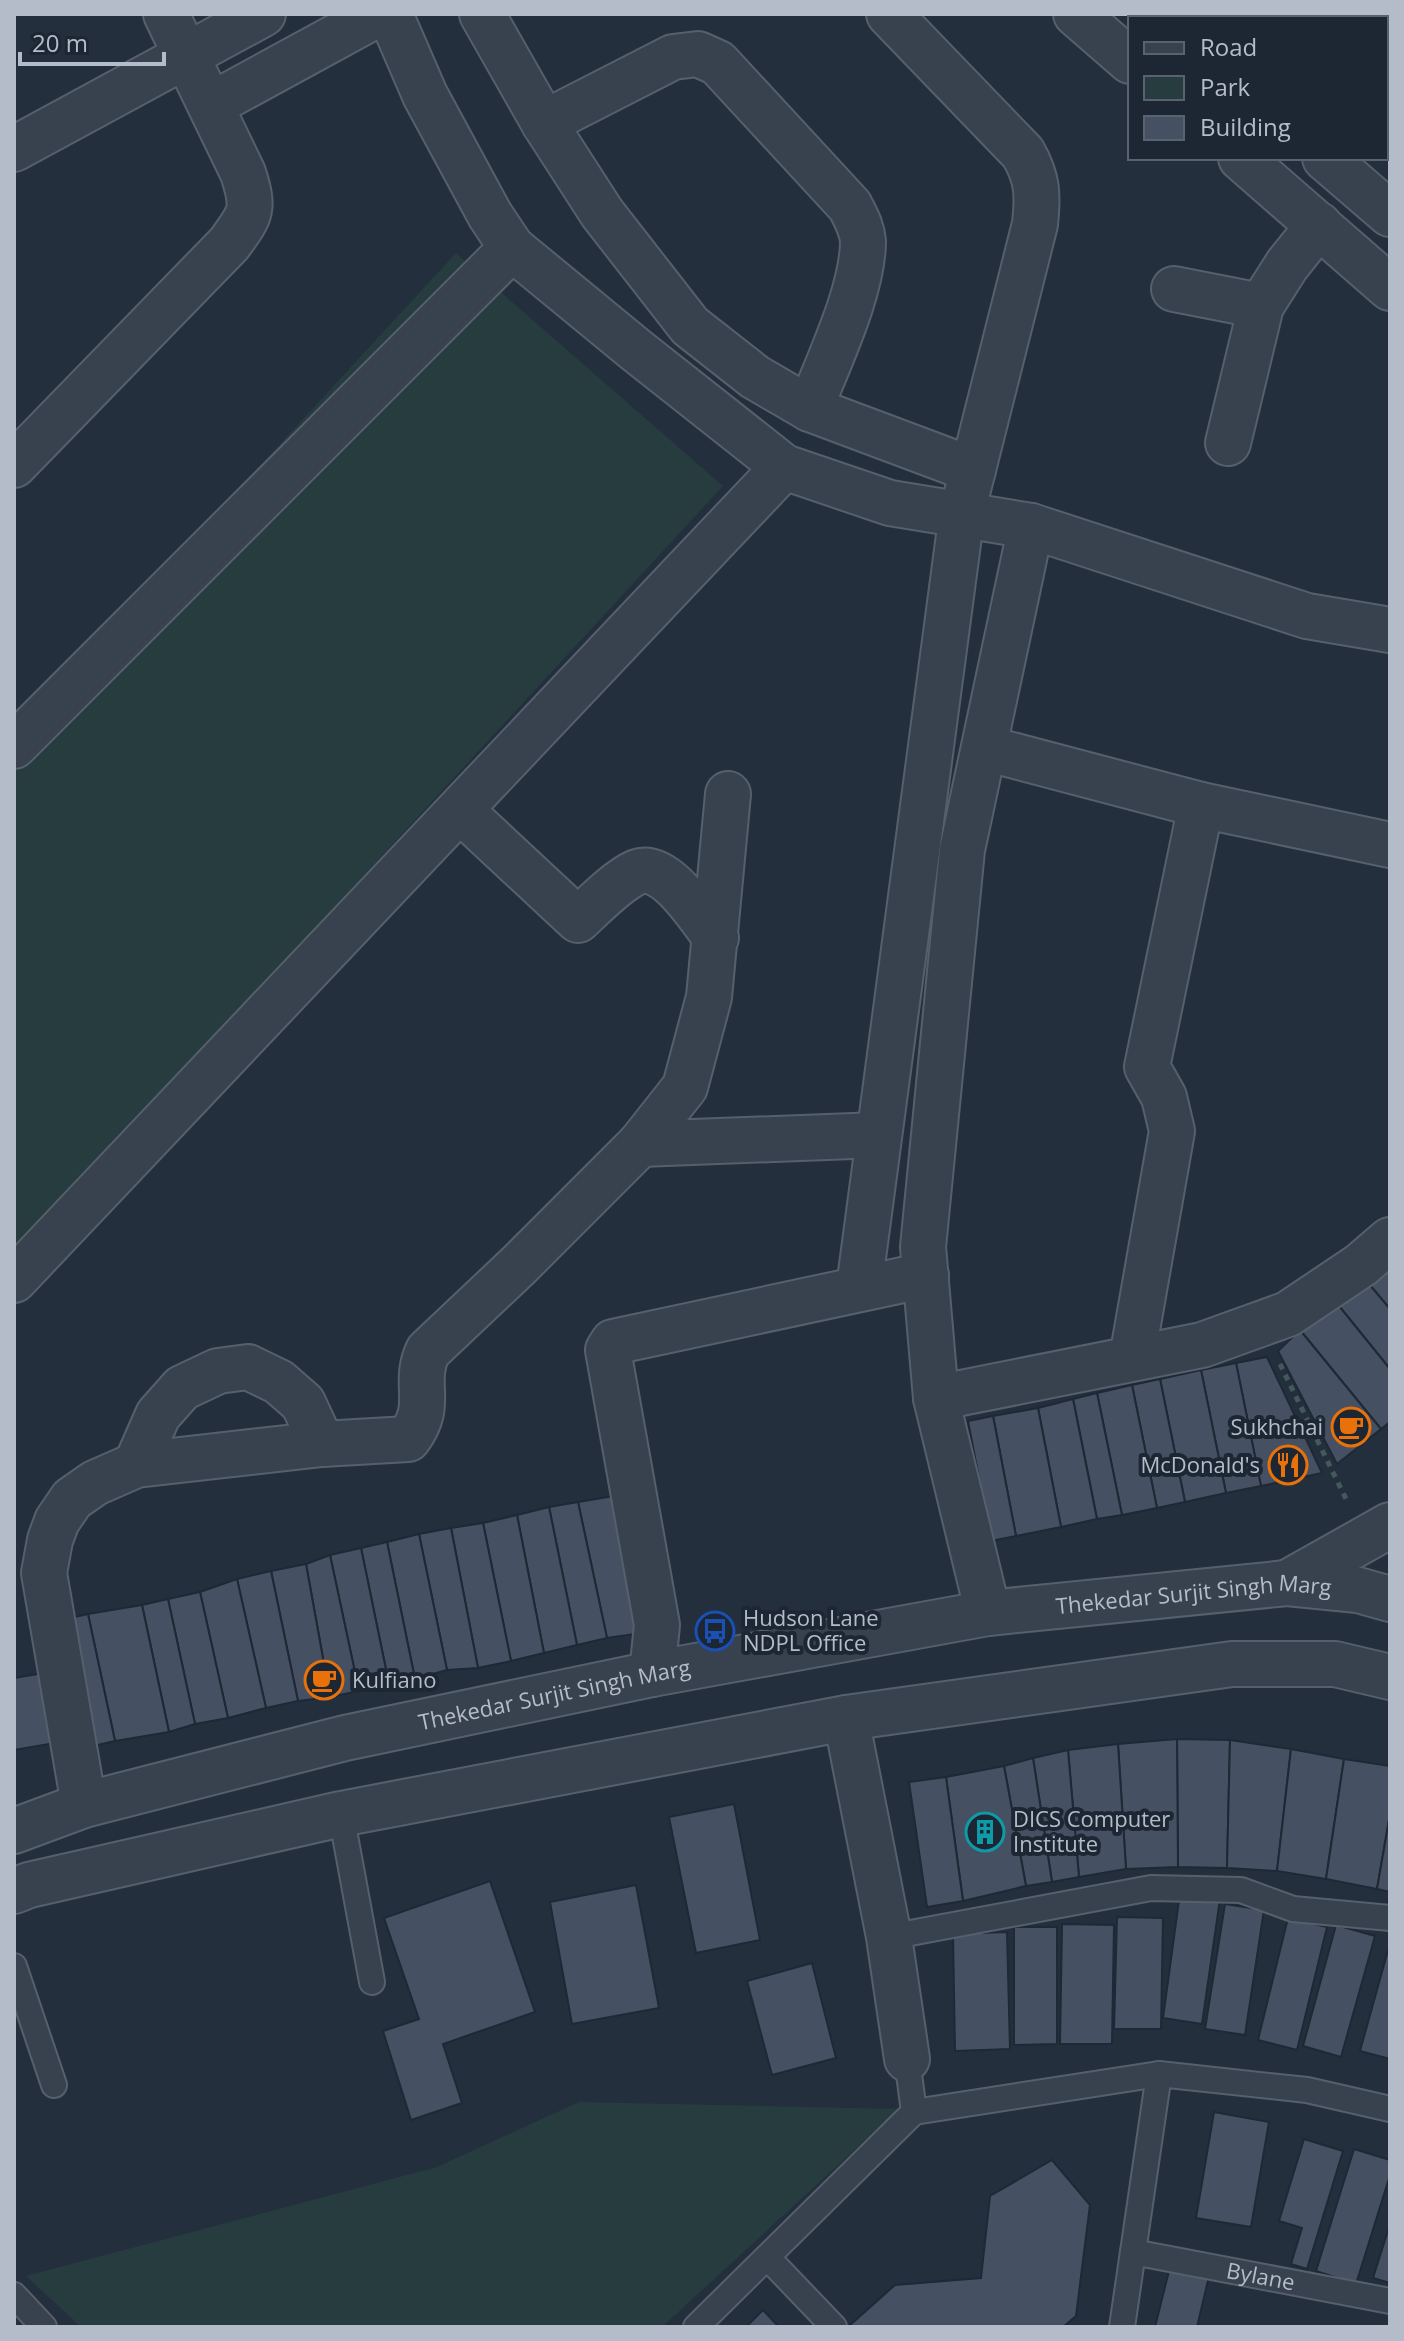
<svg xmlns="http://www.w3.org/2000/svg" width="1404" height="2341" viewBox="0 0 1404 2341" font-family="'Open Sans',sans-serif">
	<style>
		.green { fill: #263c3f }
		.building { fill: #455162; stroke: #1f2835; stroke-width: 2 }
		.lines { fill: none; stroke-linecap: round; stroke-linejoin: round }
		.service-casing { stroke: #565f6c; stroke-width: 28 }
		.minor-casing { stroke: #565f6c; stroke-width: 48 }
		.tertiary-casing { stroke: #565f6c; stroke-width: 48 }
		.path { stroke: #44595c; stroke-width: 5; stroke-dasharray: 6 6; stroke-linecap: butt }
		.service { stroke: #38414e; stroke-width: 24 }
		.minor { stroke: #38414e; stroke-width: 44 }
		.tertiary { stroke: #38414e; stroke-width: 44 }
		.labels { text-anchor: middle; stroke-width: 8; stroke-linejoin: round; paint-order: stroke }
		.poi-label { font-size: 22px; fill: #b4bcc9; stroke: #1d2633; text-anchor: start }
		.street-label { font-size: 22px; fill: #b4bcc9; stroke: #1d2633 }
	</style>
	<rect width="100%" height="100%" fill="#242f3e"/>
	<!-- green -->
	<g class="green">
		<path d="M 1269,14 L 1390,14 L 1390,120 L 1386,117 L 1386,18 L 1273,18 Z"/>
		<path d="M 456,253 L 723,486 L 14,1255 L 14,733 Z"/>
		<path d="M 579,2102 L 899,2109 L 662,2327 L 81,2327 L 26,2276 L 437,2167 Z"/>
	</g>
	<!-- building -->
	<g class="building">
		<path d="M 1390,1261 L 1390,1309 L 1364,1278 Z"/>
		<path d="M 1364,1278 L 1390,1309 L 1390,1369 L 1335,1301 Z"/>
		<path d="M 1335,1301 L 1390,1369 L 1390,1422 L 1381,1429 L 1300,1330 Z"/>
		<path d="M 1300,1330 L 1381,1429 L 1337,1464 L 1278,1351 Z"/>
		<path d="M 1267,1357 L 1322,1473 L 1261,1486 L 1236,1363 Z"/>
		<path d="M 1236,1363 L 1261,1486 L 1226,1493 L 1201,1370 Z"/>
		<path d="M 1201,1370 L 1226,1493 L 1185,1502 L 1160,1379 Z"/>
		<path d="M 1160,1379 L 1185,1502 L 1157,1508 L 1132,1385 Z"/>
		<path d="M 1132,1385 L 1157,1508 L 1122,1515 L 1097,1393 Z"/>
		<path d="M 1097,1393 L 1122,1515 L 1097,1519 L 1073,1399 Z"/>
		<path d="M 1073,1399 L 1097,1519 L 1061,1527 L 1038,1408 Z"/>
		<path d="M 1038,1408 L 1061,1527 L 1016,1536 L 993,1416 Z"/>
		<path d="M 993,1416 L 1016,1536 L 991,1541 L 968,1421 Z"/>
		<path d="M 614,1496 L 642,1633 L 607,1638 L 578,1502 Z"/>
		<path d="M 578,1502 L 607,1638 L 577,1645 L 549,1507 Z"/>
		<path d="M 549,1507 L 577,1645 L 544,1653 L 517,1515 Z"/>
		<path d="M 517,1515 L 544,1653 L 511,1661 L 483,1523 Z"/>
		<path d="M 483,1523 L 511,1661 L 478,1668 L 451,1528 Z"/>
		<path d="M 451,1528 L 478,1668 L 447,1670 L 419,1534 Z"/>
		<path d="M 419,1534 L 447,1670 L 415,1679 L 387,1542 Z"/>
		<path d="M 387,1542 L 415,1679 L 389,1684 L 361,1548 Z"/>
		<path d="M 361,1548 L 389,1684 L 359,1691 L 330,1555 Z"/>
		<path d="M 330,1555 L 359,1691 L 330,1697 L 306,1564 Z"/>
		<path d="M 306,1564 L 330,1697 L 298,1701 L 271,1571 Z"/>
		<path d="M 271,1571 L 298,1701 L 266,1708 L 237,1579 Z"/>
		<path d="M 237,1579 L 266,1708 L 228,1718 L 200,1592 Z"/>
		<path d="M 200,1592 L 228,1718 L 195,1724 L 168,1599 Z"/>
		<path d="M 168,1599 L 195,1724 L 169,1732 L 142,1605 Z"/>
		<path d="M 142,1605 L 169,1732 L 115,1741 L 88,1614 Z"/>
		<path d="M 88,1614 L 115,1741 L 89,1747 L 62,1620 Z"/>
		<path d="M 44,1673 L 55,1743 L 14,1750 L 14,1678 Z"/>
		<path d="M 1177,1739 L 1230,1740 L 1227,1868 L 1178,1867 Z"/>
		<path d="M 1177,1739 L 1178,1867 L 1126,1869 L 1118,1744 Z"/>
		<path d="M 1230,1740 L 1291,1749 L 1277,1871 L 1227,1868 Z"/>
		<path d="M 1118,1744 L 1126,1869 L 1079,1877 L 1068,1750 Z"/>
		<path d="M 1291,1749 L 1344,1759 L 1326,1879 L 1277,1871 Z"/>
		<path d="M 1068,1750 L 1079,1877 L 1052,1882 L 1033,1758 Z"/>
		<path d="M 1033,1758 L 1052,1882 L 1026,1886 L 1004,1766 Z"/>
		<path d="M 1344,1759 L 1390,1766 L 1390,1814 L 1377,1889 L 1326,1879 Z"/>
		<path d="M 1004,1766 L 1026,1886 L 963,1901 L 946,1777 Z"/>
		<path d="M 946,1777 L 963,1901 L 927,1907 L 909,1782 Z"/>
		<path d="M 734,1804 L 760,1940 L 696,1953 L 669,1817 Z"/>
		<path d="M 1390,1814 L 1390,1892 L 1377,1889 Z"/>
		<path d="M 490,1881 L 535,2012 L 443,2044 L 462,2103 L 411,2120 L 383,2031 L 419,2019 L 384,1918 Z"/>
		<path d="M 636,1885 L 659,2008 L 572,2024 L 550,1902 Z"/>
		<path d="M 1180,1893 L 1220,1899 L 1202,2024 L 1163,2018 Z"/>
		<path d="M 1225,1904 L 1264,1910 L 1245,2035 L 1205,2029 Z"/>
		<path d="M 1117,1917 L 1163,1918 L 1161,2029 L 1114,2029 Z"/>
		<path d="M 1288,1918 L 1327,1927 L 1297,2050 L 1258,2040 Z"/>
		<path d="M 1062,1924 L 1114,1925 L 1112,2044 L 1060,2044 Z"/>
		<path d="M 1336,1925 L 1375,1936 L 1341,2057 L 1303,2046 Z"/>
		<path d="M 1014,1927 L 1057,1927 L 1057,2044 L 1014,2045 Z"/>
		<path d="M 1007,1932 L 1010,2049 L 955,2051 L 953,1934 Z"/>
		<path d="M 1390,1943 L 1390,2059 L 1360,2051 Z"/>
		<path d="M 812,1963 L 836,2058 L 772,2075 L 747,1981 Z"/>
		<path d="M 1214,2112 L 1269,2122 L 1251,2227 L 1196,2218 Z"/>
		<path d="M 1304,2139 L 1343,2151 L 1307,2269 L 1291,2264 L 1302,2228 L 1279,2221 Z"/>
		<path d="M 1354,2149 L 1390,2160 L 1390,2175 L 1356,2284 L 1316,2271 Z"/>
		<path d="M 1052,2160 L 1090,2205 L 1076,2316 L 1063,2327 L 849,2326 L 895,2285 L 981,2278 L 990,2196 Z"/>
		<path d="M 1390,2224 L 1390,2283 L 1373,2278 Z"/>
		<path d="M 1171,2263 L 1210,2272 L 1197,2327 L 1155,2327 Z"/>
		<path d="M 763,2310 L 779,2327 L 746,2327 Z"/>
	</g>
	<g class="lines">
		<defs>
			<g id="service">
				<path d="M 341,1814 L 372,1982"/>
				<path d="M 889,1937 L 1151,1888 L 1241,1890 L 1293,1909 L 1390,1918"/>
				<path d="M 14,1966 L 54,2085"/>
				<path d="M 907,2059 L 914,2112 L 1159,2074 L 1307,2090 L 1390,2109"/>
				<path id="s1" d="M 1133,2252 L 1390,2301"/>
				<path d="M 767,2257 L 834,2327"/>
				<path d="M 14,2295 L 44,2327"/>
				<path d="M 696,2327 L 914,2112"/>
				<path d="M 1122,2327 L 1159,2074"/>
			</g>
			<g id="minor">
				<path d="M 390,14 L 425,95 L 490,215 L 512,248 L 636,350 L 784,467 L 890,503 L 1031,526 L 1307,616 L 1390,630"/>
				<path d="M 482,14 L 544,123 L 673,57 L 698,54 L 718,63 L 850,206 C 856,218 862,228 863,241 C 863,291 828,362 810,409 L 973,470"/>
				<path d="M 211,105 L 378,14"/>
				<path d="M 544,123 L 602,213 L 690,326 L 755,377 L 810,409"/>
				<path d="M 14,149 L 263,14"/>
				<path d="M 1174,289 L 1261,306"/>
				<path d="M 1228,443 L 1261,306 L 1287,265 L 1319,225"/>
				<path d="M 14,465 L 229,244 C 251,214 255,210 243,173 L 166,14"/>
				<path d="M 14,746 L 512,248"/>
				<path d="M 985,748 L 1201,805"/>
				<path d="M 460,810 L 578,920 C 594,905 617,881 637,872 C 666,861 701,919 716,938"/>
				<path d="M 640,1144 L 879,1135"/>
				<path d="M 14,1280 L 784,467"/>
				<path d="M 859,1288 L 962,513 L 1035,224 C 1038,195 1038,179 1023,153 L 889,14"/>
				<path d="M 1132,1358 L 1172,1131 L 1164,1097 L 1147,1067 L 1201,805 L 1390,845"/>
				<path d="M 936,1398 L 1202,1345 L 1288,1314 L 1361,1265 L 1390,1240"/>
				<path d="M 136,1465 L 158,1415 L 182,1388 L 218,1371 L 248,1367 L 279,1382 L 303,1403 L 322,1444"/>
				<path d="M 988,1613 L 936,1398 L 923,1247 L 962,850 L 1031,526"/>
				<path d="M 652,1674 L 657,1625 L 608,1350 L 613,1342 L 926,1275"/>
				<path d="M 846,1718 L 889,1937 L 907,2059"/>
				<path d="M 84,1805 L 44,1573 L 50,1540 L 57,1521 L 72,1499 L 95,1483 L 136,1465 L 322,1444 L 408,1439 C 435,1405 412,1384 428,1351 L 519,1265 L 640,1144 L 685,1087 L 709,997 L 728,794"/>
			</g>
			<g id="tertiary">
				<path d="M 1076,14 L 1130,61"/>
				<path d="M 1159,14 L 1164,18"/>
				<path d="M 1241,158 L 1390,288"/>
				<path d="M 1325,158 L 1390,214"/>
				<path d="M 1287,1583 L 1390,1525"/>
				<path id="s2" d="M 14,1831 L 84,1805 L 345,1738 L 652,1674 L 988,1613 L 1287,1583 L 1358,1590 L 1390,1599"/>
				<path d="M 14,1891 L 29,1885 L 341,1814 L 846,1718 L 1232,1664 L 1335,1664 L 1390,1677"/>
			</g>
		</defs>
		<!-- service casing -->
		<use href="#service" class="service-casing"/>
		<!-- minor casing -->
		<use href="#minor" class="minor-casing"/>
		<!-- tertiary casing -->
		<use href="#tertiary" class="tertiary-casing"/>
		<!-- path -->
		<path class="path" d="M 1280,1364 L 1346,1499"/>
		<!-- service -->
		<use href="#service" class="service"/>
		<!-- minor -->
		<use href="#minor" class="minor"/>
		<!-- tertiary -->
		<use href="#tertiary" class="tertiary"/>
	</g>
	<!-- icons -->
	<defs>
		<symbol id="cafe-ring" viewBox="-11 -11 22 22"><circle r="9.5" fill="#1d2633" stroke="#e8710a" stroke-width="1.5"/><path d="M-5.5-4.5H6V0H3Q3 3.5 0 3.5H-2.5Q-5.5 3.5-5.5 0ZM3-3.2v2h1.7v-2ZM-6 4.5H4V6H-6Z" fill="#e8710a"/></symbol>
		<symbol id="restaurant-ring" viewBox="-11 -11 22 22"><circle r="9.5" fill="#1d2633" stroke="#e8710a" stroke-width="1.5"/><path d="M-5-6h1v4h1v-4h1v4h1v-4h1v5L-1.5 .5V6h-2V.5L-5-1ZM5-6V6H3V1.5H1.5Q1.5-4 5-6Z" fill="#e8710a"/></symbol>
		<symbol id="bus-ring" viewBox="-11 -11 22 22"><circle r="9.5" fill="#1d2633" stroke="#1a4fb4" stroke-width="1.5"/><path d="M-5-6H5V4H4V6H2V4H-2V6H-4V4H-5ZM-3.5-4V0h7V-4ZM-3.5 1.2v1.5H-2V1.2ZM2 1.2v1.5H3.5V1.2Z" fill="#1a4fb4"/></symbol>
		<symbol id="building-ring" viewBox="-11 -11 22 22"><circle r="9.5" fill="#1d2633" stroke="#0f9aa8" stroke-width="1.5"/><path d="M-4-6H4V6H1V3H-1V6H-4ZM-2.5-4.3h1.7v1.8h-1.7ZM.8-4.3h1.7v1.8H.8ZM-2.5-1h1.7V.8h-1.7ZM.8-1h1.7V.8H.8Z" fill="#0f9aa8"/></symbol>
	</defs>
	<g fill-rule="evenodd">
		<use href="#cafe-ring" x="1329" y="1405" width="44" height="44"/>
		<use href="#restaurant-ring" x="1266" y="1443" width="44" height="44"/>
		<use href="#bus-ring" x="693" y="1609" width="44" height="44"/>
		<use href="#cafe-ring" x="302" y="1658" width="44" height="44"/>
		<use href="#building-ring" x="963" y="1810" width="44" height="44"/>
	</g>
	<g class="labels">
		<!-- poi labels -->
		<g class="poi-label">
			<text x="1323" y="1435" text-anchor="end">Sukhchai</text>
			<text x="1260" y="1473" text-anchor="end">McDonald's</text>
			<text x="743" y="1626">Hudson Lane<tspan x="743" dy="25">NDPL Office</tspan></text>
			<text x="352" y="1688">Kulfiano</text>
			<text x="1013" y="1827">DICS Computer<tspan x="1013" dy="25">Institute</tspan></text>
		</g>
		<!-- street labels -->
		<g class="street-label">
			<text dy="8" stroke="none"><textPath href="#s2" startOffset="1206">Thekedar Surjit Singh Marg</textPath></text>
			<text dy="8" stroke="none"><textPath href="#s2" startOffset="558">Thekedar Surjit Singh Marg</textPath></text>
			<text dy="8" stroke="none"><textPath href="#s1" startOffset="130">Bylane</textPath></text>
		</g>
	</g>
	<!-- border -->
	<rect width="1404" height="2341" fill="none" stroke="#b4bcc9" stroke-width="32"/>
	<!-- legend -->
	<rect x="1128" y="16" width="260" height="144" fill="#1d2633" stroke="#59626f" stroke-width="2"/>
	<rect x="1144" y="42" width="40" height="12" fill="#38414e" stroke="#59626f" stroke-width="2"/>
	<text x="1200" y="56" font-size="24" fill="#b4bcc9">Road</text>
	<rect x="1144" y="76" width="40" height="24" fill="#263c3f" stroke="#59626f" stroke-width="2"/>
	<text x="1200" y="96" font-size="24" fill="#b4bcc9">Park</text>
	<rect x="1144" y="116" width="40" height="24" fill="#455162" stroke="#59626f" stroke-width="2"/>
	<text x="1200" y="136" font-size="24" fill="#b4bcc9">Building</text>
	<!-- scale -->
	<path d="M20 52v12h144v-12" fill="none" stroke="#b4bcc9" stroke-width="4"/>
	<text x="32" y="52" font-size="24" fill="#b4bcc9" stroke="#1d2633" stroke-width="6" paint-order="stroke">20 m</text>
</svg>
